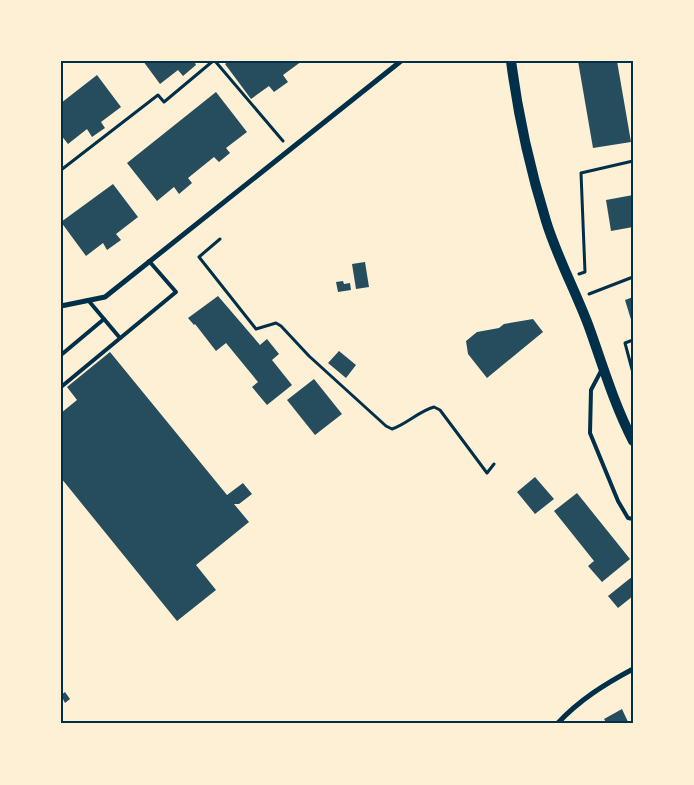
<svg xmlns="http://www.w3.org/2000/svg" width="694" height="785" viewBox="0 0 694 785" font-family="'Alegreya Sans',sans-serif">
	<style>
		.building { fill: #264d5e }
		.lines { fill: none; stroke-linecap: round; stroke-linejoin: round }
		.path { stroke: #003049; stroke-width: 3 }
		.service { stroke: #003049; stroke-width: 4 }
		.minor { stroke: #003049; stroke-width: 5 }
		.secondary { stroke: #003049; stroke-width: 10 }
		.neatline { fill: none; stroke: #003049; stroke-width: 2 }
	</style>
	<rect width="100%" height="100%" fill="#fdf0d5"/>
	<!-- building -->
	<g class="building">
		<path d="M 143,61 L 194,61 L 196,65 L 183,76 L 178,70 L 160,84 Z"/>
		<path d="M 229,61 L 302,61 L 283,75 L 288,82 L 274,92 L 269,86 L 251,99 L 225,64 Z"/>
		<path d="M 578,61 L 617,61 L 631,142 L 593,148 Z"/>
		<path d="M 97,75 L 121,107 L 101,122 L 105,128 L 92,137 L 87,129 L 68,144 L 61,135 L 61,103 Z"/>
		<path d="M 216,92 L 247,132 L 226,148 L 230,153 L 219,162 L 214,157 L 188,178 L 192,183 L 179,194 L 174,187 L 157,201 L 127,163 Z"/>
		<path d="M 113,184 L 138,217 L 116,234 L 121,240 L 107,250 L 103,243 L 86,256 L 61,222 Z"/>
		<path d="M 633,195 L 633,227 L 611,231 L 606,200 Z"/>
		<path d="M 365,262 L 369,287 L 356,289 L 352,264 Z"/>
		<path d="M 343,281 L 344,284 L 350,283 L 351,290 L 338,292 L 336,282 Z"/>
		<path d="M 218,296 L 260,345 L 267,339 L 279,354 L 272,360 L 292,385 L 267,405 L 252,387 L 258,382 L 226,343 L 216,351 L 195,324 L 194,325 L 188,318 Z"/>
		<path d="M 633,297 L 633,323 L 632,323 L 625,300 Z"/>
		<path d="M 533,319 L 543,332 L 487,378 L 468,354 L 466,341 L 477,332 L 499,328 L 504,324 Z"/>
		<path d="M 339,351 L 356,365 L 346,378 L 328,363 Z"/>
		<path d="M 110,352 L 227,495 L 243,483 L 252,494 L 239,504 L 234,504 L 249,522 L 196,565 L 216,590 L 177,621 L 61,478 L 61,413 L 77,400 L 67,387 Z"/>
		<path d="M 314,379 L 342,414 L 315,435 L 287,400 Z"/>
		<path d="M 535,477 L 554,499 L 535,514 L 517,492 Z"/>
		<path d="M 577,493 L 630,559 L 602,582 L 588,566 L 594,561 L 554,511 Z"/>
		<path d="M 633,576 L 633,596 L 618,608 L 608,596 Z"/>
		<path d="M 65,692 L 70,699 L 65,703 L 61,695 Z"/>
		<path d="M 622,709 L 629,724 L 607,724 L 604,719 Z"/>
	</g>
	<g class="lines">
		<!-- path -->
		<g class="path">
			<path d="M 215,61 L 283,141"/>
			<path d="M 61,170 L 158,95 L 164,102 L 213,61"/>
			<path d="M 220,239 L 199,257 L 256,329 L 276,323 L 281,326 L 309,356 L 386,426 L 392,429 C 407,424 419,411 434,407 L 440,410 L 487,473 L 494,464"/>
			<path d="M 579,274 L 585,272 L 581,173 L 633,161"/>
			<path d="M 589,294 L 633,277"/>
			<path d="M 633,340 L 625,343 L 633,373"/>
		</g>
		<!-- service -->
		<g class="service">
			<path d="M 88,300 L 120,338"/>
			<path d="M 61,355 L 104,319"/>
			<path d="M 601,371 L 591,390 L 590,433 L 618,501 L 628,518 L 633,519"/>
			<path d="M 61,387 L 176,292 L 149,261"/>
		</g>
		<!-- minor -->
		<g class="minor">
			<path d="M 61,306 L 105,297 L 401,61"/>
			<path d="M 557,724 C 579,700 605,684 633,669"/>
		</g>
		<!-- secondary -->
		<path class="secondary" d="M 511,61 C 518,115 530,169 546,221 C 557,257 576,292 589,327 C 603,366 614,404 633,441"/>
	</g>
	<!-- border -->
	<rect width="694" height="785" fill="none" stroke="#fdf0d5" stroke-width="125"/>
	<rect x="62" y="62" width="570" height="660" class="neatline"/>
</svg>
